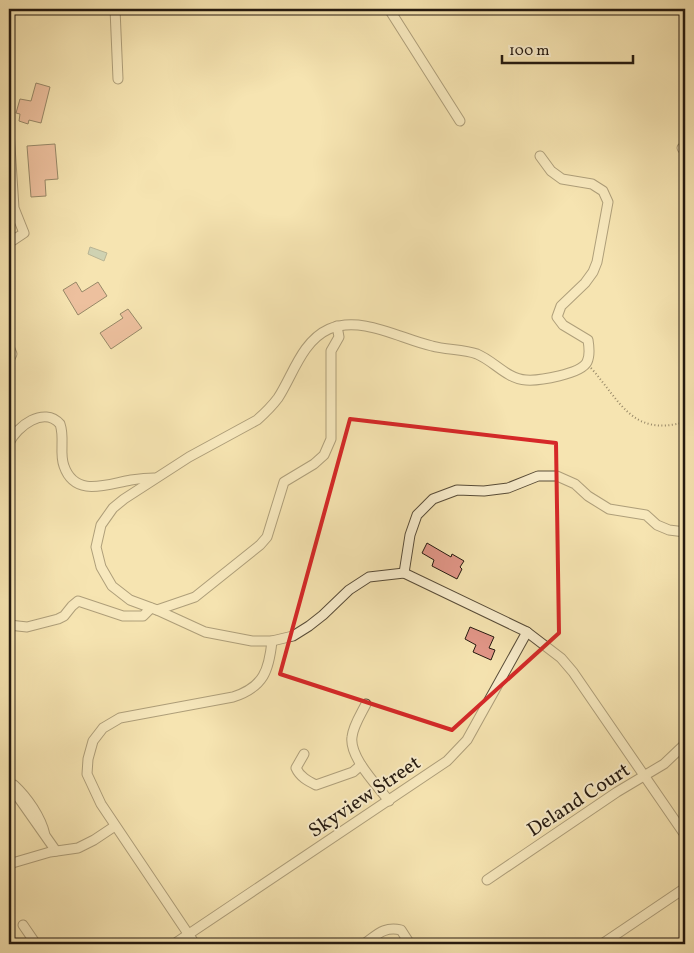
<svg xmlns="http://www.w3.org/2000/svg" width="694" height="953" viewBox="0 0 694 953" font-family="Vollkorn,serif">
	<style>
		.water { fill: #9fbdb4; stroke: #6e7b72 }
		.building { fill: #e29688; stroke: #24190f }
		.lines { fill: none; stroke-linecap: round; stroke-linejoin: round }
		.minor-casing { stroke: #584c38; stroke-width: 11 }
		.path { stroke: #24190f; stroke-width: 2; stroke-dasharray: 1 2.5; stroke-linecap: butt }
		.minor { stroke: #f9edcc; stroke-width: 9 }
		.marked { fill: none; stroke: #d62828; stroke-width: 4; stroke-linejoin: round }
		.labels { text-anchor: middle; stroke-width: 4; stroke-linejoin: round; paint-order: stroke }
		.street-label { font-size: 20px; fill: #24190f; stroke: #f9edcc }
	</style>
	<rect width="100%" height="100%" fill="#f6e4b1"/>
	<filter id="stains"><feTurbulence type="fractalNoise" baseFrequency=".004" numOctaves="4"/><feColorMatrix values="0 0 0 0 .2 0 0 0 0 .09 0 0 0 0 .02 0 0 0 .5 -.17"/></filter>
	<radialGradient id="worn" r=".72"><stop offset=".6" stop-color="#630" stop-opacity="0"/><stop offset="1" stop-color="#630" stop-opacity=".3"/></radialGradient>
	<!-- water -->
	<path class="water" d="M 90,247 L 107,253 L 104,261 L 88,254 Z"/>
	<!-- building -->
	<g class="building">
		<path d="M 36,83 L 50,87 L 41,123 L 29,120 L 28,124 L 19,121 L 20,114 L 16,113 L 20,99 L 31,101 Z"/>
		<path d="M 55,144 L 58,179 L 45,180 L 46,196 L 31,197 L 27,146 Z"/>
		<path d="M 76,282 L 82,292 L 98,282 L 107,296 L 78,315 L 63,290 Z"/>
		<path d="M 128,309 L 142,328 L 111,349 L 100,333 L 123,318 L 120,314 Z"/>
		<path d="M 427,543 L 451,557 L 452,554 L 464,561 L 460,567 L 462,569 L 457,579 L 432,566 L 434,560 L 422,553 Z"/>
		<path d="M 470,627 L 494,637 L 489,648 L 495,650 L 491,660 L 473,652 L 476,645 L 465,639 Z"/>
	</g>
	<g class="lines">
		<defs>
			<g id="minor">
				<path d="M 115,9 L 118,79"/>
				<path d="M 389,9 L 460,121"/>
				<path d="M 9,131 L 14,208 L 24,233 L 9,243"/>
				<path d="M 682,148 L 685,152"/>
				<path d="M 540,156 L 551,171 L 562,179 L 592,184 L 603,191 L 608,202 L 597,262 L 593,272 L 585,283 L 561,306 L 557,317 L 563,325 L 588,340 C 589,346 590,356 587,362 C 581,374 539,381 526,380 C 507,379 494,361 477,354 C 463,349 446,350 432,346 C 401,339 361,315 329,329 C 302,341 293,375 278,398 C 272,406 265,413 257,420 L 189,457 L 124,499 L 113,508 L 101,525 L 96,547 L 101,567 L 112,586 L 130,600 L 157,610 L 205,632 L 252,641 L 272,641 L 293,636 L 309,626 L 323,615 L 349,590 L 369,577 L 404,573 L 527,632 L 561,658 L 573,672 L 685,835"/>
				<path d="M 9,347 L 12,354 L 9,360"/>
				<path d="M 9,443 C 17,426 44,406 60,424 C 65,438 59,453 64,466 C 75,498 107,484 131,480 C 138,479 146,478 154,478"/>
				<path d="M 404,573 L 410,535 L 417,515 L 433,499 L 457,490 L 484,491 L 508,488 L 538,476 L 557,476 L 575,484 L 588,496 L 609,509 L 646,515 L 657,525 L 669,530 L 685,532"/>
				<path d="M 157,610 L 195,597 L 260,545 L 267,537 L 284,482 L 314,464 L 324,455 L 331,439 L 331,351 L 339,337 L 337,326"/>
				<path d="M 9,625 L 27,627 L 58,619 L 64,616 L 72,606 L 78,601 L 123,616 L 143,616 L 151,608"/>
				<path d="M 366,704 C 361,714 353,726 352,737 C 349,757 377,785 389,801"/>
				<path d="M 304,754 L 296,768 C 300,777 308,781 316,785 L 353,772 L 361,765"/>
				<path d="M 45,835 C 41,817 27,797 14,785 L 16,794 L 56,851"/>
				<path d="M 9,864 L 50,852 L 78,848 L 94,840 L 115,826"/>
				<path d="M 487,880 L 617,792 L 664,764 L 685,744"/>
				<path d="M 23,925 L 36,944"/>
				<path d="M 174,944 L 447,761 L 467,740 L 527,632"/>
				<path d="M 195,944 L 101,804 L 87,774 L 88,759 L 93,741 L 103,728 L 120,718 L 233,697 C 264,687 269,670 272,641"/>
				<path d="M 364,944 C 377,935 384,926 401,930 L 410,944"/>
				<path d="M 602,944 L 685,888"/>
			</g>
		</defs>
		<!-- minor casing -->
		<use href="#minor" class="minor-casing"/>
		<!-- path -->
		<path class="path" d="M 591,368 C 621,402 632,437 685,422"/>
		<!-- minor -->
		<use href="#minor" class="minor"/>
	</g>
	<!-- marked area -->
	<path d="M0 0H694V953H0ZM 350,419 L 556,443 L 559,633 L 452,730 L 280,674 Z" fill="#f6e4b1" fill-opacity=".55" fill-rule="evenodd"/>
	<path class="marked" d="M 350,419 L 556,443 L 559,633 L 452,730 L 280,674 Z"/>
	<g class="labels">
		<!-- street labels -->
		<g class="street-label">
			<text transform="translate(364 796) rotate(-34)" y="7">Skyview Street</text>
			<text transform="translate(578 799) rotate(-33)" y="7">Deland Court</text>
		</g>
	</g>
	<!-- margin -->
	<rect width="694" height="953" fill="none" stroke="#f6e4b1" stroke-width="30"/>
	<rect x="10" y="10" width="674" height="933" fill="none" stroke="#24190f" stroke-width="2.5"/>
	<rect x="15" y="15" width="664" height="923" fill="none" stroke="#24190f"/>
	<!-- scale -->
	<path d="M502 55v8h131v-8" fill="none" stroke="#24190f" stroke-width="2.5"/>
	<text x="509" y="55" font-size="15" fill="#24190f" stroke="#f9edcc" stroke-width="4" paint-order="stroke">100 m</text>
	<rect width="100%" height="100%" filter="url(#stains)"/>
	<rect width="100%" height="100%" fill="url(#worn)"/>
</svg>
